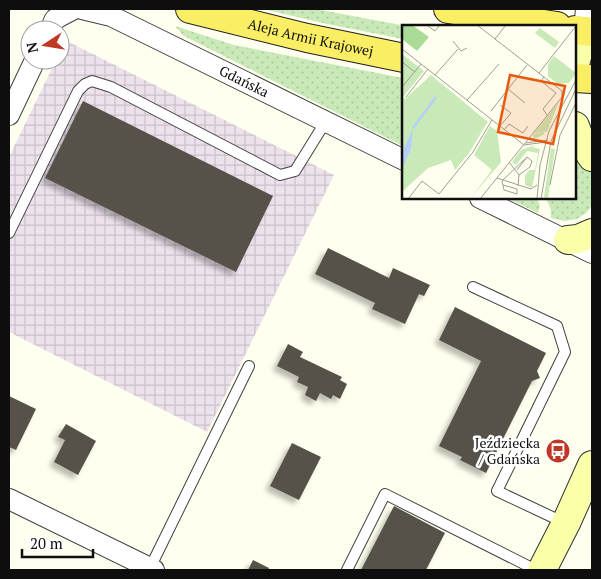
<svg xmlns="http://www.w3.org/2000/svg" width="601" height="579" viewBox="0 0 601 579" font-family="'PT Serif',serif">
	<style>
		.industrial { fill: url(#industrial-grid) }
		.grass { fill: url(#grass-dots) }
		.building { fill: #57514a; filter: url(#shadow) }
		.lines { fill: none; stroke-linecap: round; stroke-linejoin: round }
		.lane-casing { stroke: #414141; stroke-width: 12 }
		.street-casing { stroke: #414141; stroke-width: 22 }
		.secondary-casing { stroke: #303030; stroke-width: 30 }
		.primary-casing { stroke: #1f1f1f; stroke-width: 30 }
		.lane { stroke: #fff; stroke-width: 10 }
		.street { stroke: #fff; stroke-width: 20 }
		.secondary { stroke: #faffaa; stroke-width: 28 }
		.primary { stroke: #faef64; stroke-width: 28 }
		.labels { text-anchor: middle; stroke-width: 5; stroke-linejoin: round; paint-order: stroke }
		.street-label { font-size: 14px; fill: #0e0e0e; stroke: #fff }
		.poi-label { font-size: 14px; fill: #0e0e0e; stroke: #fff; text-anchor: end }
		.inset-river { fill: none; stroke: #b3d1f7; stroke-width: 2.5 }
		.inset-road { fill: none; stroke: #9f9f95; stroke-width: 1 }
		.view { fill: #e8590c; fill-opacity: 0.15; stroke: #e8590c; stroke-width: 2.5 }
		.inset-edge { fill: none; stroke: #0e0e0e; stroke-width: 2.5 }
	</style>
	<defs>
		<pattern id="industrial-grid" width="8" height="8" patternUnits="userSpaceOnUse" patternTransform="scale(1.25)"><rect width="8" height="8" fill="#ede2ec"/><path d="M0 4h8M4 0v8" fill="none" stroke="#cac1c9"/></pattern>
		<pattern id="grass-dots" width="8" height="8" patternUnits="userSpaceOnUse" patternTransform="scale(1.25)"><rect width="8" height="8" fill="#c9eab8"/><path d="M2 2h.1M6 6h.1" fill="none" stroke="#abc89d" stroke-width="1.8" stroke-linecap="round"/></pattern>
		<filter id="shadow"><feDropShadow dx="-4.5" dy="4.5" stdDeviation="2.5" flood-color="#0004"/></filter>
	</defs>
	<rect width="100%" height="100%" fill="#ffffef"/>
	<!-- industrial -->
	<path class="industrial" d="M 65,40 L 334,175 L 207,432 L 9,332 L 9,157 L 56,60 L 60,60 L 60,51 Z"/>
	<!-- grass -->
	<g class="grass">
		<path d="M 263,9 L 316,9 L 406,26 L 404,26 L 403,39 L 327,24 Z"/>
		<path d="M 175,26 L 234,45 L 403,78 L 403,146 L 184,36 Z"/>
		<path d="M 575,147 L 592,172 L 592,206 L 586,213 L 577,219 L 564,221 L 551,218 L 551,210 L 546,198 L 575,198 Z"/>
		<path d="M 507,198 L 537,198 L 540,206 L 538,213 Z"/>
	</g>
	<!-- building -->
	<g class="building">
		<path d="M 83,101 L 273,196 L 236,272 L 45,178 Z"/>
		<path d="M 328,248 L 387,277 L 389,278 L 393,268 L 430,285 L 424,296 L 419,294 L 405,324 L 372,309 L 375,303 L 315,274 Z"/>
		<path d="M 455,307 L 546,353 L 537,371 L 540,378 L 532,381 L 486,473 L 460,460 L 462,457 L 439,446 L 481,361 L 439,340 Z"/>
		<path d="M 288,344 L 303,352 L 300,357 L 342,377 L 340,380 L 347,384 L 340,399 L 333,395 L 331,399 L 320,393 L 316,401 L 305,395 L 308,387 L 297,382 L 299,377 L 277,366 Z"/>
		<path d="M 9,396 L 36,409 L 16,450 L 9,447 Z"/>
		<path d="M 66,424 L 96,441 L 78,475 L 54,462 L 65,440 L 58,437 Z"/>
		<path d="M 292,443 L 321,457 L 299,500 L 270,486 Z"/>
		<path d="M 394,506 L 445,533 L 426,570 L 361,570 Z"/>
		<path d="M 253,560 L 269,568 L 268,570 L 248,570 Z"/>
	</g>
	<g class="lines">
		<defs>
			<g id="lane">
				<path d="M 9,233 L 78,91 L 85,84 L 92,81 L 111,87 L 280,175 L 295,171 L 326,121"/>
				<path d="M 473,287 L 557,326 L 565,352 L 497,491 L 565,523"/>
				<path d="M 150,568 L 249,366"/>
				<path d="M 347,570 L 385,494 L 536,570"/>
			</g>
			<g id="street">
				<path id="s1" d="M 82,9 L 111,16 L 404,160"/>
				<path d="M 50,30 L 55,19 L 74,9"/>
				<path d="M 584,31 L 586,9"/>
				<path d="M 9,115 L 35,60"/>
				<path d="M 480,198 L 592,253"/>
				<path d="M 9,499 L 154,570"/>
			</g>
			<g id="secondary">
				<path d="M 575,64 L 584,31"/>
				<path d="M 575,126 L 579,137 L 592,157"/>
				<path d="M 568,240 L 578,239 L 592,233"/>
				<path d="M 542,570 L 566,523 L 592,465"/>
			</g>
			<g id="primary">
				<path id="s2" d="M 190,9 L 307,38 L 404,58"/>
				<path d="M 448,9 L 557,26"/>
				<path d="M 575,30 L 592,32"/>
				<path d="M 575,78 L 592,79"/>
			</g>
		</defs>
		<!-- lane casing -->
		<use href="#lane" class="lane-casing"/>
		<!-- street casing -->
		<use href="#street" class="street-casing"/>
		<!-- secondary casing -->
		<use href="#secondary" class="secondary-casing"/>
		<!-- primary casing -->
		<use href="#primary" class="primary-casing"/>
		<!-- lane -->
		<use href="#lane" class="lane"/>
		<!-- street -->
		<use href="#street" class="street"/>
		<!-- secondary -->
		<use href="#secondary" class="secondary"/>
		<!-- primary -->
		<use href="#primary" class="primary"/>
	</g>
	<!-- icons -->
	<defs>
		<symbol id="bus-disc" viewBox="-11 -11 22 22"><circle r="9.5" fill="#c03824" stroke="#fff"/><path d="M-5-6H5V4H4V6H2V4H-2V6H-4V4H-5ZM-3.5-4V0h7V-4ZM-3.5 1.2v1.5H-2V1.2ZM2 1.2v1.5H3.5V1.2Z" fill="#fff"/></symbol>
	</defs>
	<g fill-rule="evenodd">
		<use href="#bus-disc" x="544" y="437" width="28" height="28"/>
	</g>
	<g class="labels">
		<!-- street labels -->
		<g class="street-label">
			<text dy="5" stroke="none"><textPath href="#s2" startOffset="124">Aleja Armii Krajowej</textPath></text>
			<text dy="5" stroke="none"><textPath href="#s1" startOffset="178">Gdańska</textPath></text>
		</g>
		<!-- poi labels -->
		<g class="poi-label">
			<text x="540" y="448">Jeździecka<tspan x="540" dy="16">/ Gdańska</tspan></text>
		</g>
	</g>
	<!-- overview -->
	<g transform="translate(402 25)">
		<rect width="174" height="174" fill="#ffffef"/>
		<path d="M 152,31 L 174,48 L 167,58 L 156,59 L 146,51 L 146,39 ZM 157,77 L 145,107 L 141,107 L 143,109 L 132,114 L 131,109 L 141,107 L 132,108 ZM 85,98 L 67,128 L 53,145 L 49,135 L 55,133 ZM 88,101 L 95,106 L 99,137 L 68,174 L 90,145 L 72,130 ZM 130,121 L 136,120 L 130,122 L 138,124 L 130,163 L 123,160 L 123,151 L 127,145 L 133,145 L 136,128 L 125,126 L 114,140 L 110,137 L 119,125 ZM 149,123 L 153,124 L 146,173 L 142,172 Z" fill="#c9eab8"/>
		<path d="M 0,0 L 10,0 L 27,12 L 15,26 L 0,14 Z" fill="#aadb97"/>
		<path d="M 138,3 L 157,17 L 153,23 L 133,8 Z" fill="#c9eab8"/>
		<path d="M 0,29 L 22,46 L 1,72 L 3,74 L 29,50 L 86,97 L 55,133 L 26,143 L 0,167 Z" fill="#c9eab8"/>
		<path d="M 11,103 L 9,124 L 0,144 L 0,128 Z" fill="#b3d1f7"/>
		<path class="inset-river" d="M 11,103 L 34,72"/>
		<path class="inset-road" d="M 75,0 L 160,66 L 160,72 L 124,117M 26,1 L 33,6 L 38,0M 93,14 L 104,0M 51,16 L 59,26 L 65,23M 0,24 L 122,120M 0,37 L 13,47M 137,48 L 174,1M 33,50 L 56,24M 142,52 L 139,56 L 154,68 L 141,84 L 145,90M 0,62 L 19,39M 106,64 L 123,78M 4,72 L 26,44M 65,75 L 97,39M 89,86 L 125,40M 98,101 L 109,88 L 98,80M 102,105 L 107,99 L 121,108 L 126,101M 122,120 L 144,117M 107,137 L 117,150 L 116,161M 115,145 L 125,132M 95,153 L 129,164 L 135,160M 101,155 L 125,132 L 130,136 L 128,142 L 117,150M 101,155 L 100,157 L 101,160 L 101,161 L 102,165 L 115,169 L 115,164 L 101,160M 148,160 L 158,110 L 174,78M 6,174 L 20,156 L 37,169 L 71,127 L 90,95M 78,174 L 123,118 L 146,115M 135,174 L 138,140 L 147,106 L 174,55M 139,174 L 149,116 L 174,64"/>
		<path class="view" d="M 108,50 L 163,61 L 151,119 L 96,107 Z"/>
		<rect width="174" height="174" class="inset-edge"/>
	</g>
	<!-- border -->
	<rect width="601" height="579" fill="none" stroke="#0e0e0e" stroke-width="20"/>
	<!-- north arrow -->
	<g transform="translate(45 45) rotate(258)"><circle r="24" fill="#ffffff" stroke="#9f9f9f"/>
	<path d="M0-4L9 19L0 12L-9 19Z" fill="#c03824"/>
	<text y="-8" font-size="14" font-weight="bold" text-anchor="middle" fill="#0e0e0e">N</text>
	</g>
	<!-- scale -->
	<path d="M22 549v8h71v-8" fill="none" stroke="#0e0e0e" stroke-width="2.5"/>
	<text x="30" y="549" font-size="15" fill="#0e0e0e" stroke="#ffffff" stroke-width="4" paint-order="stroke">20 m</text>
</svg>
